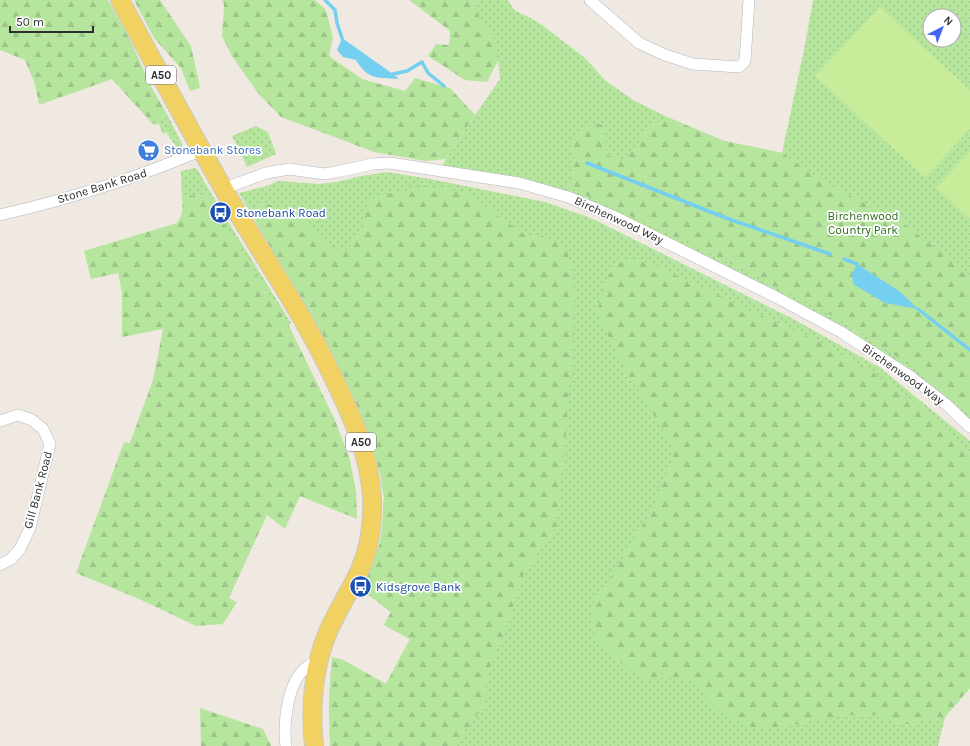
<svg xmlns="http://www.w3.org/2000/svg" width="970" height="746" viewBox="0 0 970 746" font-family="Karla,sans-serif">
	<style>
		.grass { fill: url(#grass-dots); fill-rule: evenodd }
		.forest { fill: url(#forest-firs) }
		.pitch { fill: #c9ec9a }
		.water { fill: #75cff0 }
		.lines { fill: none; stroke-linecap: round; stroke-linejoin: round }
		.stream { stroke: #75cff0; stroke-width: 3.5 }
		.minor-casing { stroke: #b4b7c1; stroke-width: 12 }
		.primary-casing { stroke: #c9c9c9; stroke-width: 20 }
		.minor { stroke: #fff; stroke-width: 11 }
		.primary { stroke: #f2d163; stroke-width: 18 }
		.labels { text-anchor: middle; stroke-width: 3.5; stroke-linejoin: round; paint-order: stroke }
		.shield { fill: #fff; stroke: #6d6d6d; stroke-width: 1 }
		.shield-label { font-size: 11px; font-weight: bold; fill: #2e2e2e }
		.shop-label { font-size: 12px; fill: #366cbe; stroke: #fff; text-anchor: start }
		.street-label { font-size: 12px; fill: #2e2e2e; stroke: #fff }
		.transit-label { font-size: 12px; fill: #164399; stroke: #fff; text-anchor: start }
		.park-label { font-size: 12px; fill: #2c6e1b; stroke: #fff }
	</style>
	<defs>
		<pattern id="grass-dots" width="8" height="8" patternUnits="userSpaceOnUse"><rect width="8" height="8" fill="#b6e59e"/><path d="M2 2h.1M6 6h.1" fill="none" stroke="#9dc588" stroke-width="1.8" stroke-linecap="round"/></pattern>
		<pattern id="forest-firs" width="22" height="20" patternUnits="userSpaceOnUse"><rect width="22" height="20" fill="#b6e59e"/><path d="M5 1l3.5 6h-7zM16 11l3.5 6h-7z" fill="#9dc588"/></pattern>
	</defs>
	<rect width="100%" height="100%" fill="#efe9e1"/>
	<!-- grass -->
	<g class="grass">
		<path d="M 476,0 L 508,0 L 514,10 L 538,22 L 585,58 L 606,81 L 633,100 L 667,117 L 724,141 L 782,153 L 805,45 L 813,0 L 970,0 L 970,427 L 859,343 L 564,196 L 439,170 L 475,115 L 500,79 L 496,42 L 479,18 ZM 930,16 L 954,16 L 954,40 L 930,40 Z"/>
		<path d="M 168,116 L 182,144 L 182,148 L 179,151 L 166,132 L 163,134 L 159,124 L 153,125 L 150,121 Z"/>
		<path d="M 256,126 L 268,132 L 276,154 L 247,167 L 232,136 Z"/>
		<path d="M 195,168 L 197,169 L 221,210 L 291,323 L 289,326 L 206,196 L 196,195 L 182,196 L 181,171 Z"/>
		<path d="M 387,172 L 430,179 L 545,202 L 591,218 L 795,320 L 879,367 L 970,441 L 970,688 L 945,717 L 938,746 L 330,746 L 329,699 L 332,657 L 343,660 L 386,684 L 410,639 L 384,625 L 391,612 L 361,589 L 380,543 L 382,528 L 384,497 L 382,488 L 381,477 L 369,436 L 345,379 L 283,268 L 239,193 L 267,186 L 278,181 L 319,184 L 337,182 L 361,176 Z"/>
	</g>
	<!-- forest -->
	<g class="forest">
		<path d="M 0,0 L 108,0 L 130,40 L 152,88 L 168,116 L 150,121 L 112,79 L 39,105 L 35,84 L 25,60 L 0,50 Z"/>
		<path d="M 134,0 L 160,0 L 191,46 L 200,88 L 190,91 L 181,68 L 154,38 Z"/>
		<path d="M 222,0 L 315,0 L 326,10 L 333,38 L 329,56 L 362,79 L 405,91 L 415,78 L 450,88 L 475,115 L 446,159 L 426,161 L 374,152 L 281,117 L 258,93 L 232,56 L 222,36 L 224,5 Z"/>
		<path d="M 409,0 L 476,0 L 479,17 L 496,42 L 499,59 L 487,82 L 465,80 L 428,56 L 436,44 L 449,45 L 450,31 Z"/>
		<path d="M 667,117 L 724,141 L 782,153 L 826,183 L 902,222 L 970,275 L 970,416 L 912,367 L 866,336 L 817,307 L 724,260 L 568,187 L 575,167 L 571,145 L 580,131 L 594,123 L 603,125 L 607,155 L 624,161 L 650,126 Z"/>
		<path d="M 426,186 L 457,190 L 473,196 L 502,219 L 529,237 L 538,235 L 553,239 L 567,249 L 575,284 L 572,355 L 565,445 L 556,528 L 524,573 L 506,628 L 488,670 L 485,704 L 454,746 L 330,746 L 329,699 L 332,657 L 343,660 L 386,684 L 410,639 L 384,625 L 391,612 L 361,589 L 380,543 L 382,528 L 384,497 L 381,477 L 369,436 L 345,379 L 283,268 L 255,221 L 256,212 L 263,203 L 289,210 L 343,254 L 362,231 L 367,204 L 376,196 Z"/>
		<path d="M 196,195 L 206,196 L 210,201 L 289,326 L 334,418 L 350,460 L 356,492 L 357,519 L 300,496 L 285,529 L 267,515 L 229,598 L 237,602 L 223,624 L 196,626 L 139,599 L 76,573 L 124,442 L 130,443 L 153,380 L 163,329 L 122,337 L 122,293 L 118,273 L 91,279 L 84,251 L 177,223 C 183,214 183,207 182,196 Z"/>
		<path d="M 637,259 L 654,265 L 821,343 L 877,375 L 913,401 L 970,453 L 970,688 L 945,717 L 923,720 L 910,724 L 895,724 L 880,715 L 851,715 L 792,725 L 757,729 L 727,718 L 708,701 L 698,686 L 685,679 L 671,677 L 644,680 L 622,664 L 596,639 L 591,621 L 592,605 L 610,579 L 633,540 L 655,506 L 672,460 L 673,447 L 625,369 L 602,324 L 597,310 L 609,274 L 621,261 Z"/>
		<path d="M 200,708 L 263,729 L 271,746 L 201,746 Z"/>
	</g>
	<!-- pitch -->
	<g class="pitch">
		<path d="M 880,7 L 970,90 L 970,129 L 925,178 L 815,76 Z"/>
		<path d="M 970,151 L 970,219 L 936,188 Z"/>
	</g>
	<!-- water -->
	<g class="water">
		<path d="M 342,38 L 393,74 L 399,79 C 377,77 369,81 356,60 L 343,57 L 337,50 Z"/>
		<path d="M 857,264 L 899,291 L 918,309 L 885,303 L 853,284 L 852,274 Z"/>
	</g>
	<g class="lines">
		<!-- stream -->
		<g class="stream">
			<path d="M 325,0 L 335,10 L 337,23 L 342,38"/>
			<path d="M 393,74 L 407,71 L 422,62 L 428,73 L 444,86"/>
			<path d="M 587,163 L 726,218 L 830,254"/>
			<path d="M 844,259 L 857,264"/>
			<path d="M 918,309 L 970,350"/>
		</g>
		<defs>
			<g id="minor">
				<path d="M 590,0 L 639,43 L 665,55 L 693,64 L 739,67 L 745,61 L 749,0"/>
				<path d="M 223,189 L 266,173 L 289,169 L 324,174 L 336,172 L 373,164 L 390,163 L 519,183 L 568,197 L 615,217 L 774,296 L 841,332 L 911,377 L 947,405 L 970,427"/>
				<path d="M 0,215 C 69,199 137,178 202,150"/>
				<path d="M 0,421 L 18,415 L 32,420 L 43,429 L 50,444 L 30,528 L 20,549 L 11,559 L 0,565"/>
				<path d="M 286,746 C 283,723 287,681 308,666 C 311,664 315,662 319,660"/>
			</g>
			<path id="primary" d="M 120,0 C 155,65 190,131 227,195 C 255,243 286,288 312,336 C 320,350 326,363 333,377 C 351,414 370,455 372,498 C 373,523 370,547 360,570 C 350,591 337,611 328,632 C 313,667 310,709 314,746"/>
		</defs>
		<!-- minor casing -->
		<use href="#minor" class="minor-casing"/>
		<!-- primary casing -->
		<use href="#primary" class="primary-casing"/>
		<!-- minor -->
		<use href="#minor" class="minor"/>
		<!-- primary -->
		<use href="#primary" class="primary"/>
	</g>
	<!-- icons -->
	<defs>
		<symbol id="supermarket-disc" viewBox="-11 -11 22 22"><circle r="9.5" fill="#3f7fe0" stroke="#fff"/><path d="M-6-5.5h2.5l.6 2H6L4.5 2H-2.5L-4.4-4H-6ZM-1.5 3.2a1.3 1.3 0 1 0 .1 0ZM3 3.2a1.3 1.3 0 1 0 .1 0Z" fill="#fff"/></symbol>
		<symbol id="bus-disc" viewBox="-11 -11 22 22"><circle r="9.5" fill="#1a4fb4" stroke="#fff"/><path d="M-5-6H5V4H4V6H2V4H-2V6H-4V4H-5ZM-3.5-4V0h7V-4ZM-3.5 1.2v1.5H-2V1.2ZM2 1.2v1.5H3.5V1.2Z" fill="#fff"/></symbol>
	</defs>
	<g fill-rule="evenodd">
		<use href="#supermarket-disc" x="136" y="138" width="25" height="25"/>
		<use href="#bus-disc" x="208" y="200" width="25" height="25"/>
		<use href="#bus-disc" x="348" y="574" width="25" height="25"/>
	</g>
	<g class="labels">
		<!-- shield labels -->
		<g class="shield">
			<rect x="146" y="66" width="30" height="18" rx="3"/>
			<rect x="346" y="433" width="30" height="18" rx="3"/>
		</g>
		<g class="shield-label">
			<text x="161" y="79">A50</text>
			<text x="361" y="446">A50</text>
		</g>
		<!-- shop labels -->
		<g class="shop-label">
			<text x="164" y="154">Stonebank Stores</text>
		</g>
		<!-- street labels -->
		<g class="street-label">
			<text transform="translate(102 186) rotate(-17)" y="4">Stone Bank Road</text>
			<text transform="translate(619 220) rotate(25)" y="4">Birchenwood Way</text>
			<text transform="translate(903 374) rotate(35)" y="4">Birchenwood Way</text>
			<text transform="translate(38 490) rotate(-75)" y="4">Gill Bank Road</text>
		</g>
		<!-- transit labels -->
		<g class="transit-label">
			<text x="236" y="217">Stonebank Road</text>
			<text x="376" y="591">Kidsgrove Bank</text>
		</g>
		<!-- park labels -->
		<g class="park-label">
			<text x="863" y="220">Birchenwood<tspan x="863" dy="14">Country Park</tspan></text>
		</g>
	</g>
	<!-- north arrow -->
	<g transform="translate(942 28) rotate(42)"><circle r="19" fill="#ffffff" stroke="#ababab"/>
	<path d="M0-3L7 15L0 10L-7 15Z" fill="#4264fb"/>
	<text y="-6" font-size="11" font-weight="bold" text-anchor="middle" fill="#2e2e2e">N</text>
	</g>
	<!-- scale -->
	<path d="M10 26v6h83v-6" fill="none" stroke="#2e2e2e" stroke-width="2"/>
	<text x="16" y="26" font-size="12" fill="#2e2e2e" stroke="#ffffff" stroke-width="3" paint-order="stroke">50 m</text>
</svg>
